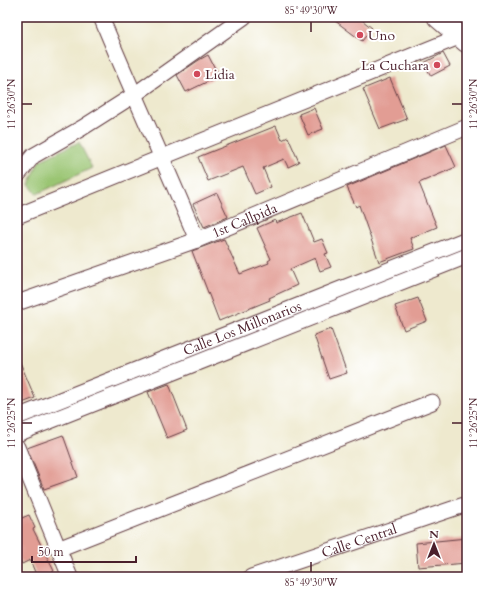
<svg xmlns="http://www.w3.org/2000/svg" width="484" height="594" viewBox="0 0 484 594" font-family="Cardo,serif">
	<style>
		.green { fill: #9ac572; stroke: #72724e }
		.building { fill: #e29d94 }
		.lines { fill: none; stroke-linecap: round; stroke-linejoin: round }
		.minor-casing { stroke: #633d43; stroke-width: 17 }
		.highway-casing { stroke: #633d43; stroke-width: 23 }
		.minor { stroke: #fff; stroke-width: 15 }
		.highway { stroke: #fff; stroke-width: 21 }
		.ticks { fill: none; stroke: #4a1f2b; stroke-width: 1.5 }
		.poi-dot { fill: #d1495b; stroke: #fff; stroke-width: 1.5 }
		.labels { text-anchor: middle; stroke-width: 4; stroke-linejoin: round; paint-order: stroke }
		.poi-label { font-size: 14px; fill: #4a1f2b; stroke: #fff; text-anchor: start }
		.street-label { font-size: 14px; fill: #4a1f2b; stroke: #fff }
		.neatline { fill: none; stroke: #4a1f2b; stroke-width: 1.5 }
		.ticks-label { font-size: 10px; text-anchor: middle; fill: #4a1f2b }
	</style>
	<rect width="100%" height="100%" fill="#fff"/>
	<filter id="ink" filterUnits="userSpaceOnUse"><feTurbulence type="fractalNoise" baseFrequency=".025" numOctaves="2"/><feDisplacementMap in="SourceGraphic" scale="8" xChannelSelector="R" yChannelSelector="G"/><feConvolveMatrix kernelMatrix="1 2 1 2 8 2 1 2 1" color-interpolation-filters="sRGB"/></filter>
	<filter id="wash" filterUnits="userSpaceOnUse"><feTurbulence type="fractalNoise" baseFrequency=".012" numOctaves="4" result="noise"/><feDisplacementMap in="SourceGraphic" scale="16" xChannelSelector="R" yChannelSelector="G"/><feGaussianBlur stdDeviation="0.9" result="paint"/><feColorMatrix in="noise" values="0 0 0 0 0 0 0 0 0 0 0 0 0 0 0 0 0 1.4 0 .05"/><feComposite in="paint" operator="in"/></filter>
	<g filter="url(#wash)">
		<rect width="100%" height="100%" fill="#eee9ce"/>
		<!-- green -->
		<path class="green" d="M 79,142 L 92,168 L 37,194 L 29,185 L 39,161 Z"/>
		<g id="blocks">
			<!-- building -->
			<g class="building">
				<path d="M 330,17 L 358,17 L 372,28 L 362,41 Z"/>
				<path d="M 443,53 L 450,66 L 431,76 L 424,63 Z"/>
				<path d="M 208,55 L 219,76 L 186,92 L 177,75 L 199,60 Z"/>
				<path d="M 390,78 L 407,119 L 380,129 L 363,89 Z"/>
				<path d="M 314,108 L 323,129 L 308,135 L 299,114 Z"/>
				<path d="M 276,126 L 282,140 L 288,137 L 299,162 L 288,167 L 284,159 L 263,168 L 271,187 L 255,194 L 243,167 L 208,181 L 198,157 Z"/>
				<path d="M 446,145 L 456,167 L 419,183 L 437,227 L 410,238 L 414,249 L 379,262 L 359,205 L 356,207 L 347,187 Z"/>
				<path d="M 217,193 L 228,217 L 204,227 L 193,204 Z"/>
				<path d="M 302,213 L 314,242 L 322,239 L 328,253 L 325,254 L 331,267 L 320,271 L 315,258 L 290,269 L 297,285 L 269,298 L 270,300 L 219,321 L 192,251 L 224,239 L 240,274 L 269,263 L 268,261 L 271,259 L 257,228 L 275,220 L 276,223 Z"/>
				<path d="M 418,298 L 427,321 L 404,330 L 395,306 Z"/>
				<path d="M 331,329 L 347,373 L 329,379 L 314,335 Z"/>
				<path d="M 17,355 L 35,398 L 17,405 Z"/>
				<path d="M 169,384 L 187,430 L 167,438 L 148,392 Z"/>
				<path d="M 63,435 L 78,477 L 44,489 L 27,448 Z"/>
				<path d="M 29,515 L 35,528 L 33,529 L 54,571 L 42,577 L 37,577 L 30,560 L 22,564 L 17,553 L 17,520 Z"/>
				<path d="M 467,538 L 467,563 L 418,567 L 416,543 Z"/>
			</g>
		</g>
	</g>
	<g filter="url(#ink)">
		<use href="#blocks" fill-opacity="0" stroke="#633d43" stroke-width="1"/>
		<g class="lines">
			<defs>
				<g id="minor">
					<path d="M 101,17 C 132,92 166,165 197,240"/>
					<path d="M 17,176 L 33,156 L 82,128 L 134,95 L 244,17"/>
					<path d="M 17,216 L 461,36"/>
					<path id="s1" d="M 17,303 L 197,240 L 467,127"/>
					<path id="s2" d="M 17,417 L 467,239"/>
					<path d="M 17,434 L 467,256"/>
					<path d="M 17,447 L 70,577"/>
					<path d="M 58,549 L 432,402"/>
					<path id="s3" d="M 251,577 L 467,504"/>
				</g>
				<path id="highway" d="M 438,17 L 467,42"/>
			</defs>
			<!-- minor casing -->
			<use href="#minor" class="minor-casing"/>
			<!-- highway casing -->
			<use href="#highway" class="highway-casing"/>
			<!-- minor -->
			<use href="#minor" class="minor"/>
			<!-- highway -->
			<use href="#highway" class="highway"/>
		</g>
	</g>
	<!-- ticks -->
	<path class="ticks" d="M 311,22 L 311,32M 22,104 L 32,104M 452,104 L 462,104M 22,423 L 32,423M 452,423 L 462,423M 311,562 L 311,572"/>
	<!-- markers -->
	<g class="poi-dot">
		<circle cx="360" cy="35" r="4"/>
		<circle cx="437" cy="65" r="4"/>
		<circle cx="197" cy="74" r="4"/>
	</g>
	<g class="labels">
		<!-- poi labels -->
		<g class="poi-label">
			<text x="368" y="40">Uno</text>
			<text x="429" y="70" text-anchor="end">La Cuchara</text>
			<text x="205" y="79">Lidia</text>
		</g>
		<!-- street labels -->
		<g class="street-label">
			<text dy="5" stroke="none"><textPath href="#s1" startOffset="242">1st Callpida</textPath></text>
			<text dy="5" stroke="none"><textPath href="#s2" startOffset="242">Calle Los Millonarios</textPath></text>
			<text dy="5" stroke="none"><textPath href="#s3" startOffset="114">Calle Central</textPath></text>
		</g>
	</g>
	<!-- margin -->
	<rect width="484" height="594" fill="none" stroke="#fff" stroke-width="44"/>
	<!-- north arrow -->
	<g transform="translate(434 544)" stroke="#ffffff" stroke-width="3" paint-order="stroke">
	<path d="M0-3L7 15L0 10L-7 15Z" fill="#4a1f2b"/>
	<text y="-6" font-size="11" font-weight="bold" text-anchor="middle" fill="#4a1f2b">N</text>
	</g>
	<!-- scale -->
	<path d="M32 556v6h104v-6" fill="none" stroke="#4a1f2b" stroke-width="2"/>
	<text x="38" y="556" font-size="12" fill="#4a1f2b" stroke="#ffffff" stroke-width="3" paint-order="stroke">50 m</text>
	<rect x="22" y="22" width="440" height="550" class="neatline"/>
	<g class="ticks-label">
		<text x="311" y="14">85°49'30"W</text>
		<text transform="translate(11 104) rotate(-90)" y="4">11°26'30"N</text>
		<text transform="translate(473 104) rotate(-90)" y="4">11°26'30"N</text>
		<text transform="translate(11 423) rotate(-90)" y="4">11°26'25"N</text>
		<text transform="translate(473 423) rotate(-90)" y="4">11°26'25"N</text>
		<text x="311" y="586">85°49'30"W</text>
	</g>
</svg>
